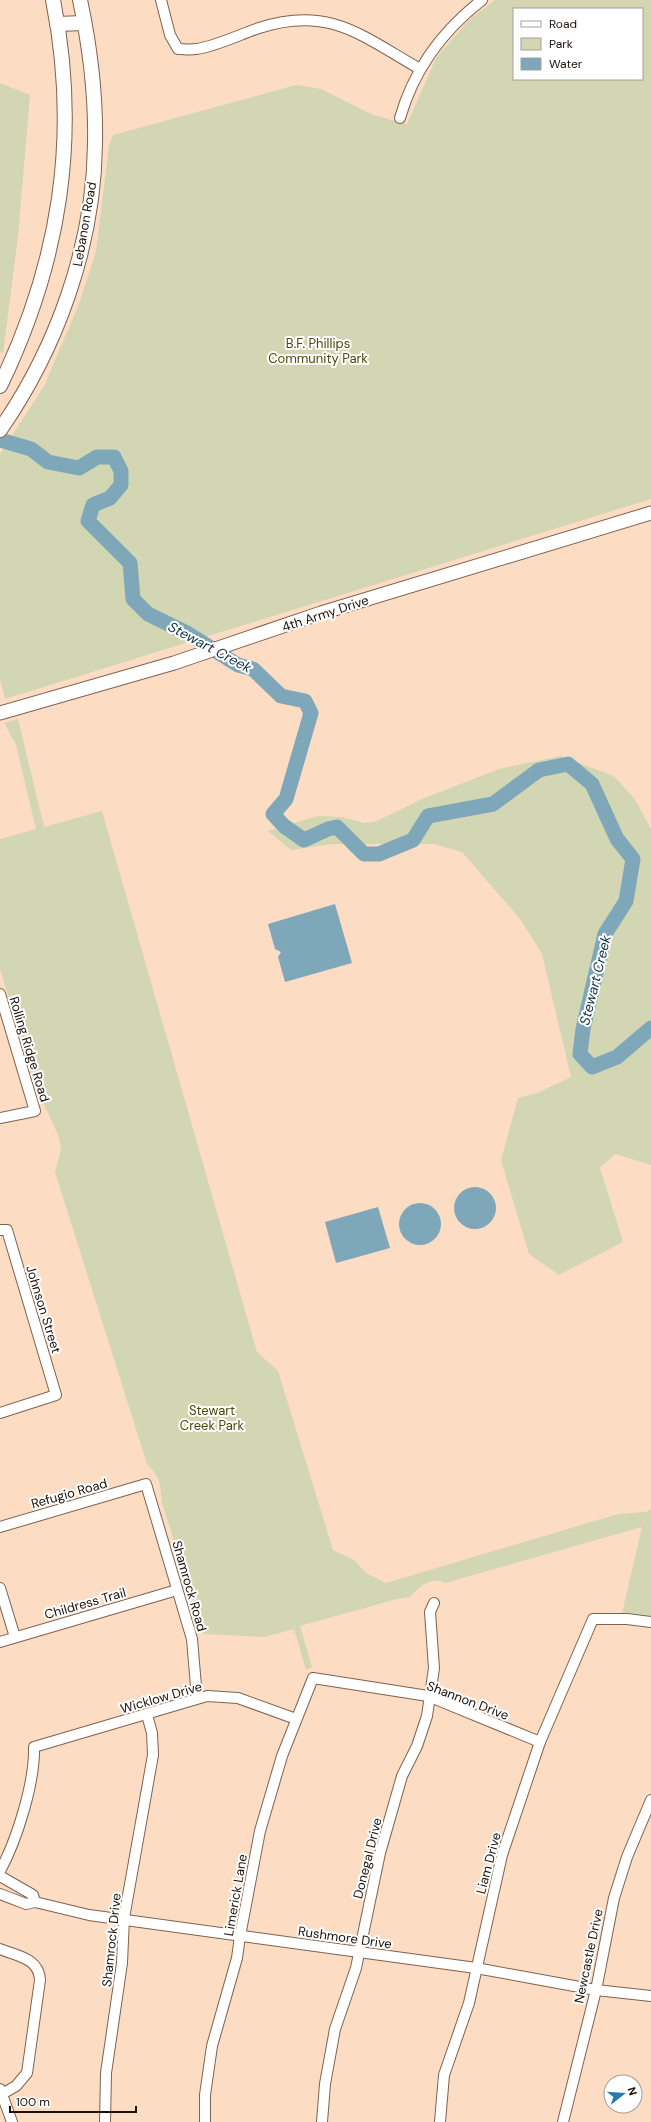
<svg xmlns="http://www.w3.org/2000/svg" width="651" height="2122" viewBox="0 0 651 2122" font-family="'DM Sans',sans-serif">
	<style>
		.green { fill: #d3d6b3; fill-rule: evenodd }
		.water { fill: #7fa7ba }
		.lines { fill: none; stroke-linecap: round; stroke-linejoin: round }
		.river { stroke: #7fa7ba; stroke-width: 15 }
		.minor-casing { stroke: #7f624d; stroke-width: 12 }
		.tertiary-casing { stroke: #7f624d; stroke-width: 15 }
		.secondary-casing { stroke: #7f624d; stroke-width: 16 }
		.minor { stroke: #fff; stroke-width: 10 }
		.tertiary { stroke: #fff; stroke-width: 13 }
		.secondary { stroke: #fff; stroke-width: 14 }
		.labels { text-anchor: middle; stroke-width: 4; stroke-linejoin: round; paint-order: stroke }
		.street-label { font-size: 13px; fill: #1b1008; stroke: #fff }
		.park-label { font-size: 13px; fill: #484a09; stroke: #fff }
		.water-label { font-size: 14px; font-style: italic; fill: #113544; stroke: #fff }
	</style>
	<rect width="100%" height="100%" fill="#fddcc4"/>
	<!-- green -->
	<g class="green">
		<path d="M 495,0 L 651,0 L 651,499 L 5,699 L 0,679 L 0,454 L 44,386 L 79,304 L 96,251 L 109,146 L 113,135 L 296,85 L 321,89 L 373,115 L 407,124 L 436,58 L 470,19 ZM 514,9 L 642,9 L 642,79 L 514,79 Z"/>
		<path d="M 0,83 L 30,95 L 18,237 L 3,353 L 0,352 Z"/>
		<path d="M 18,719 L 44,827 L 102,811 L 257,1352 L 278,1371 L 333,1550 L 354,1560 L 366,1573 L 386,1583 L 618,1514 L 646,1512 L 651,1509 L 651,1617 L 622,1613 L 642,1527 L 445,1583 C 431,1575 419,1587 410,1597 L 397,1599 L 300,1626 L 312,1667 L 306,1670 L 294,1629 L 264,1637 L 204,1634 L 162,1503 C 160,1482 161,1479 147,1464 L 55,1172 L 61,1149 L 59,1137 L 36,1087 L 0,969 L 0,839 L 36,829 L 16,745 L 4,723 Z"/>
		<path d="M 560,756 L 614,776 L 634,798 L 651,829 L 651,1165 L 615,1154 L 600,1168 L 623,1242 L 559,1275 L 529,1254 L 501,1160 L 518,1098 L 537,1093 L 571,1077 L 542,954 L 520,919 L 462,852 L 433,844 L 332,844 L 291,850 L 268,831 L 318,816 L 341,817 L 365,823 L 377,821 L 422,799 L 499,769 Z"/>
	</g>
	<!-- water -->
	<g class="water">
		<path d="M 335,904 L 352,963 L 285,982 L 278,957 L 281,952 L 275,949 L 268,924 Z"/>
		<circle cx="475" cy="1208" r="21"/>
		<circle cx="420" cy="1224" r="21"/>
		<path d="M 378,1207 L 390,1248 L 336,1263 L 325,1222 Z"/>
	</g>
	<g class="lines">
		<!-- river -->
		<path class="river" d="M 0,440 L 31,449 L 48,462 L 79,468 L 97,457 L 114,457 L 121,471 L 121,485 L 110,498 L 93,505 L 88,521 L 130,563 L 133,599 L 148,614 L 187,633 L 238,665 L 253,669 L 281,696 L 305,701 L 311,713 L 286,799 L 273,814 L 284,826 L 304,840 L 328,829 L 337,827 L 364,854 L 379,854 L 413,840 L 428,816 L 493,804 L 539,770 L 568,764 L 592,784 L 617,839 L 633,859 L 626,901 L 605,934 L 583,1029 L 580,1054 L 592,1067 L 617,1057 L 651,1028"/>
		<defs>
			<g id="minor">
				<path d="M 161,0 L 170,35 L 178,49 C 184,49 190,50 196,49 C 214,47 241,34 259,28 C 329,5 362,36 420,69"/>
				<path d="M 400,118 C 414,69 442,31 482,0"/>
				<path d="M 0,994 L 35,1111 L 0,1118"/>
				<path d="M 0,1230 L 7,1230 L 56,1395 L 0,1413"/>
				<path d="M 0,1527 L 146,1484 L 192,1639 L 197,1698"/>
				<path d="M 0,1588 L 15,1637"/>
				<path d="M 0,1642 L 177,1590"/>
				<path d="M 0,1871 C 17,1840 35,1782 34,1747 L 207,1696 L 238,1698 L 296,1719"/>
				<path d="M 0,1876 L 33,1895 L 35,1902"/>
				<path d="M 0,1894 L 26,1904 L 35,1902 L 89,1915 L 476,1968 L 596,1990 L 651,1996"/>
				<path d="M 0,1949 C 17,1956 39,1958 40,1980 L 27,2073 L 16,2086 L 2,2094"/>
				<path d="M 0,2089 L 12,2122"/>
				<path d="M 105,2122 L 106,2073 L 122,1963 L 124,1918 L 153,1755 L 152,1733 L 147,1715"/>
				<path d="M 205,2122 L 205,2095 L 212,2046 L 237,1958 L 240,1936 L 260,1831 L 282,1756 L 313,1678 L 428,1696 L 540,1742"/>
				<path d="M 322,2122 L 325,2084 L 335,2029 L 356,1968 L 380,1853 L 402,1776 L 417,1746 L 427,1716 L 434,1668 L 430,1612 L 434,1603"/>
				<path d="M 440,2122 L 444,2075 L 469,2003 L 502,1855 L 540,1742 L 593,1619 L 627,1619 L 651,1622"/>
				<path d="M 563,2122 L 596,1990 L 614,1898 L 627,1857 L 651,1800"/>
			</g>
			<path id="tertiary" d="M 0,713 L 174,663 L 321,613 L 651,513"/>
			<g id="secondary">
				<path d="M 57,24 L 84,23"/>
				<path d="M 0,386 C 60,262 80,136 53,0"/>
				<path d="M 0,430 C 57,348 94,245 95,144 C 96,97 90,47 80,0"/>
			</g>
		</defs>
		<!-- minor casing -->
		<use href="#minor" class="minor-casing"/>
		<!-- tertiary casing -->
		<use href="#tertiary" class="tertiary-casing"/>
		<!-- secondary casing -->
		<use href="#secondary" class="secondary-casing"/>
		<!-- minor -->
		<use href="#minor" class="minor"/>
		<!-- tertiary -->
		<use href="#tertiary" class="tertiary"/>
		<!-- secondary -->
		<use href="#secondary" class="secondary"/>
	</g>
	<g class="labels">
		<!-- street labels -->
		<g class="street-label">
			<text transform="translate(84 224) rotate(-80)" y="5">Lebanon Road</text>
			<text transform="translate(325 613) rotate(-18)" y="5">4th Army Drive</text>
			<text transform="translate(30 1049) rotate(73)" y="5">Rolling Ridge Road</text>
			<text transform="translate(44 1309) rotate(73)" y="5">Johnson Street</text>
			<text transform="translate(69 1493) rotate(-16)" y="5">Refugio Road</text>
			<text transform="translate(190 1586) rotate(74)" y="5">Shamrock Road</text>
			<text transform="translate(85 1603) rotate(-16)" y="5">Childress Trail</text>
			<text transform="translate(161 1697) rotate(-16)" y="5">Wicklow Drive</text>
			<text transform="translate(468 1700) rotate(21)" y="5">Shannon Drive</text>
			<text transform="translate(367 1858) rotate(-76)" y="5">Donegal Drive</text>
			<text transform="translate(488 1863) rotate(-75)" y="5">Liam Drive</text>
			<text transform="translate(235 1895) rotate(-80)" y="5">Limerick Lane</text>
			<text transform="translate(345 1937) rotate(8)" y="5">Rushmore Drive</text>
			<text transform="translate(111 1940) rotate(-84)" y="5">Shamrock Drive</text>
			<text transform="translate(588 1956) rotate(-78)" y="5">Newcastle Drive</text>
		</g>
		<!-- park labels -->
		<g class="park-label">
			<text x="318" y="348">B.F. Phillips<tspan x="318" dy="15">Community Park</tspan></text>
			<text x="212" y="1415">Stewart<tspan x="212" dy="15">Creek Park</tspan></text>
		</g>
		<!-- water labels -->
		<g class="water-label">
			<text transform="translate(210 647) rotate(28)" y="5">Stewart Creek</text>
			<text transform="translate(595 980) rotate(-76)" y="5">Stewart Creek</text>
		</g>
	</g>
	<!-- legend -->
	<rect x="513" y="8" width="130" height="72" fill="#ffffff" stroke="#a49f9c"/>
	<rect x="521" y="21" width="20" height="6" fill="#ffffff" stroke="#a49f9c"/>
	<text x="549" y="28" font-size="12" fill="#1b1008">Road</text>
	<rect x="521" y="38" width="20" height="12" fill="#d3d6b3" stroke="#a49f9c"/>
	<text x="549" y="48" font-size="12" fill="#1b1008">Park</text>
	<rect x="521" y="58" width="20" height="12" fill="#7fa7ba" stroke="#a49f9c"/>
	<text x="549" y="68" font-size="12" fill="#1b1008">Water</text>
	<!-- north arrow -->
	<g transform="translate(623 2094) rotate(73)"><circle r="19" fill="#ffffff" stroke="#a49f9c"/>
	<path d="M0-3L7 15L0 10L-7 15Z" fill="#247cab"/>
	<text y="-6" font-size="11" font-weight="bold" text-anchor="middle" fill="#1b1008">N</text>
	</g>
	<!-- scale -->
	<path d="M10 2106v6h126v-6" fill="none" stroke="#1b1008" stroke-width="2"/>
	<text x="16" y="2106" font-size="12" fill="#1b1008" stroke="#ffffff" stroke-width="3" paint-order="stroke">100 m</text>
</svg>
